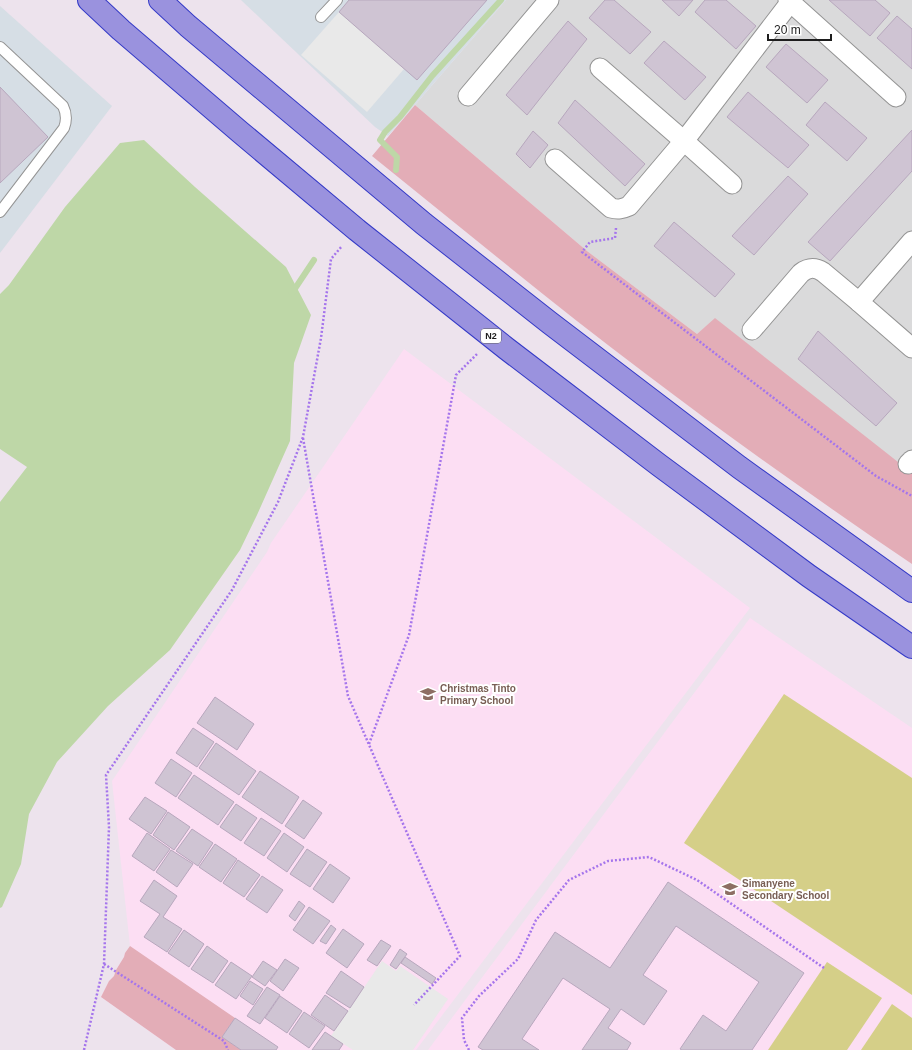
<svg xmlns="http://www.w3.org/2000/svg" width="912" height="1050" viewBox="0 0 912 1050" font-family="Arial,sans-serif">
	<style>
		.residential { fill: #dadadb }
		.industrial { fill: #d6dee5 }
		.education { fill: #fcdef3 }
		.grass { fill: #e3adb7 }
		.pitch { fill: #d5cf88 }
		.parking { fill: #e9e9e9 }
		.water { fill: #bed7a7 }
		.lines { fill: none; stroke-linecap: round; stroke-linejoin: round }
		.stream { stroke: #bed7a7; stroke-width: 6 }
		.building { fill: #cfc4d3; stroke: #b7a7bd }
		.lane-casing { stroke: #949494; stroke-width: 12 }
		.street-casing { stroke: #949494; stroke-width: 21 }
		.highway-casing { stroke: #343ac7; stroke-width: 24 }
		.path { stroke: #a575ec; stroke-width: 2.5; stroke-dasharray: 2 2; stroke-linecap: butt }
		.lane { stroke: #fff; stroke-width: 10 }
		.street { stroke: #fff; stroke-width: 19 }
		.highway { stroke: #9a92de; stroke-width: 22 }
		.labels { text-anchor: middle; stroke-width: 4; stroke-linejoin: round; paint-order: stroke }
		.shield { fill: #fff; stroke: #616161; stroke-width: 1 }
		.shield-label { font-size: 9px; font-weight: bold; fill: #1d1d1d }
		.education-label { font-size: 10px; font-weight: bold; fill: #785e54; stroke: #fff; text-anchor: start }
	</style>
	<rect width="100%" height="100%" fill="#ede3ed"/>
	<!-- residential -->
	<path class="residential" d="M 506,0 L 912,0 L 912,473 L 710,323 L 697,334 L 587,251 L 415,105 Z"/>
	<!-- industrial -->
	<g class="industrial">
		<path d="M 241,0 L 506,0 L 388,136 L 375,127 Z"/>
		<path d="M 0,6 L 112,106 L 0,253 Z"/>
	</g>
	<!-- education -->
	<g class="education">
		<path d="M 404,349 L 750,608 L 416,1050 L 176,1050 L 101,997 L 109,981 L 114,976 L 116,970 L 124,957 L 125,953 L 130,946 L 112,781 L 267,552 L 271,543 Z"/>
		<path d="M 750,618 L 912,728 L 912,1050 L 428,1050 Z"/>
	</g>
	<!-- grass -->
	<g class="grass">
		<path d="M 415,105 L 587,251 L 697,334 L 715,318 L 912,473 L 912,564 C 822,503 733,440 646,374 C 553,304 463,229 372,156 Z"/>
		<path d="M 130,946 L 235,1018 L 222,1037 L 241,1050 L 176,1050 L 101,997 L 109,981 L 114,976 L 116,970 L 124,957 L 125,953 Z"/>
	</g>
	<!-- pitch -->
	<g class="pitch">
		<path d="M 784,694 L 912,778 L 912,995 L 684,843 Z"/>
		<path d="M 827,962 L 882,998 L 847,1050 L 768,1050 Z"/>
		<path d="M 892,1004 L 912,1018 L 912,1050 L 861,1050 Z"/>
	</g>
	<!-- parking -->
	<g class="parking">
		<path d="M 339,12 L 404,69 L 367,112 L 301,55 Z"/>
		<path d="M 382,961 L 396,971 L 400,966 L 448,999 L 413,1050 L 353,1050 L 331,1036 Z"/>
	</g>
	<!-- water -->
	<path class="water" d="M 144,140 L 195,187 L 286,267 L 311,315 L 294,363 L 290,441 L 257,515 L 240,550 L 170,650 L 108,706 L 57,762 L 29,814 L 21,864 L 2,907 L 0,908 L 0,502 L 27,467 L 0,449 L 0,294 L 9,285 L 65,207 L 120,143 Z"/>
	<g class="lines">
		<!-- stream -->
		<g class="stream">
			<path d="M 396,170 L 397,157 L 380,140 L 385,132 L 400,117 L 432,76 L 501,0"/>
			<path d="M 292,293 L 314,260"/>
		</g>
	</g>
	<!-- building -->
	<g class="building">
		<path d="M 349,0 L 487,0 L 417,80 L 339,12 Z"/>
		<path d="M 605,0 L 614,0 L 651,32 L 630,54 L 589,18 Z"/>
		<path d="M 662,0 L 693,0 L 679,16 Z"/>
		<path d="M 705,0 L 726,0 L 756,26 L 736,49 L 695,12 Z"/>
		<path d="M 829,0 L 875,0 L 890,13 L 870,36 Z"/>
		<path d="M 897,16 L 912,29 L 912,69 L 877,38 Z"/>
		<path d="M 568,21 L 587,39 L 527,115 L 506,95 Z"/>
		<path d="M 664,41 L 706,77 L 685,100 L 644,63 Z"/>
		<path d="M 786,44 L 828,80 L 807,103 L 766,67 Z"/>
		<path d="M 0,87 L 48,137 L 0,183 Z"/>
		<path d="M 748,92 L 809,145 L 788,168 L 727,117 Z"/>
		<path d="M 575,100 L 645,164 L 625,186 L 558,123 Z"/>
		<path d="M 825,102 L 867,138 L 847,161 L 806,125 Z"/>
		<path d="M 912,130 L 912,171 L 830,261 L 808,242 Z"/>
		<path d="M 533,131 L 548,145 L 530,168 L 516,154 Z"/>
		<path d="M 788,176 L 808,194 L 754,255 L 732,236 Z"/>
		<path d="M 674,222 L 735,274 L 715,297 L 654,246 Z"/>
		<path d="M 818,331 L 897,403 L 876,426 L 798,359 Z"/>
		<path d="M 215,697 L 254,724 L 237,750 L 197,723 Z"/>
		<path d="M 193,728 L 214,742 L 197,767 L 176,753 Z"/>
		<path d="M 216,743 L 256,771 L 239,795 L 199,768 Z"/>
		<path d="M 171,759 L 192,773 L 176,797 L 155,783 Z"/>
		<path d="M 260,771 L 299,797 L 282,824 L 242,797 Z"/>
		<path d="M 194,775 L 234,802 L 218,825 L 178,798 Z"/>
		<path d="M 145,797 L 167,811 L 151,834 L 129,819 Z"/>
		<path d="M 303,800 L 322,813 L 304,839 L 285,826 Z"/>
		<path d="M 236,804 L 257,818 L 241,841 L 220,827 Z"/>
		<path d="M 168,812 L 190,827 L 174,850 L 153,835 Z"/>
		<path d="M 261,818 L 281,831 L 264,856 L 244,843 Z"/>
		<path d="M 192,829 L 213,843 L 198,866 L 176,851 Z"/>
		<path d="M 147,833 L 170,849 L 154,871 L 132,856 Z"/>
		<path d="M 284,833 L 304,847 L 287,872 L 267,858 Z"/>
		<path d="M 215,844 L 237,859 L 221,882 L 199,867 Z"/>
		<path d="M 307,849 L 327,862 L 310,887 L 290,874 Z"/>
		<path d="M 171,850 L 193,864 L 177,887 L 156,872 Z"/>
		<path d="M 238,860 L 260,875 L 244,897 L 223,883 Z"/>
		<path d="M 330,864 L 350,878 L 333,903 L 313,889 Z"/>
		<path d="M 262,876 L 283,890 L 267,913 L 246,899 Z"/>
		<path d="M 154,880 L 177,896 L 163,917 L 182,929 L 167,952 L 144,937 L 160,914 L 140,901 Z"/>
		<path d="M 668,882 L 804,973 L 752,1050 L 682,1050 L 680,1049 L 703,1015 L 726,1031 L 759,982 L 676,926 L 643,975 L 667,991 L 644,1025 L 621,1009 L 608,1028 L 631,1043 L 627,1050 L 582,1050 L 610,1009 L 563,978 L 522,1039 L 539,1050 L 483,1050 L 478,1047 L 555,932 L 610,968 Z"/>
		<path d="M 299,901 L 305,906 L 295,921 L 289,916 Z"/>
		<path d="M 309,907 L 330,921 L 313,944 L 293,930 Z"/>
		<path d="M 331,925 L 336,929 L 326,944 L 320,941 Z"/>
		<path d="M 343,929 L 364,944 L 347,968 L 326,953 Z"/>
		<path d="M 184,930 L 204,944 L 189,967 L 168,953 Z"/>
		<path d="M 381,940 L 391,946 L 377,966 L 367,960 Z"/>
		<path d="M 207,946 L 228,961 L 213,983 L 191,969 Z"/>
		<path d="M 400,949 L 407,954 L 396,969 L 390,965 Z"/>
		<path d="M 405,957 L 436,978 L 432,984 L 401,963 Z"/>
		<path d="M 285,959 L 299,968 L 283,991 L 270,981 Z"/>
		<path d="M 263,961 L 277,970 L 265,986 L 252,977 Z"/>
		<path d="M 231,962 L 252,976 L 236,999 L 215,985 Z"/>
		<path d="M 341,971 L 364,987 L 350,1008 L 326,993 Z"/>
		<path d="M 250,981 L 263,989 L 253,1005 L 240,996 Z"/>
		<path d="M 267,987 L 280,995 L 260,1024 L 247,1016 Z"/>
		<path d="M 325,995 L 348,1011 L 334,1031 L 311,1015 Z"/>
		<path d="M 280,996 L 302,1011 L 287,1033 L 265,1018 Z"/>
		<path d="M 304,1012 L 325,1026 L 309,1048 L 289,1034 Z"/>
		<path d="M 235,1018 L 278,1047 L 276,1050 L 241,1050 L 222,1037 Z"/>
		<path d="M 325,1032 L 343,1044 L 339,1050 L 312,1050 Z"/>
	</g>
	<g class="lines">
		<defs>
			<g id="lane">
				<path d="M 321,17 L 337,0"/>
				<path d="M 0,47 L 63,106 C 67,114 67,120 64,128 L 0,212"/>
			</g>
			<g id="street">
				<path d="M 788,0 L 896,97"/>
				<path d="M 600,68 L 684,141 L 732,184"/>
				<path d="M 468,96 L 549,0"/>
				<path d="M 555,159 L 611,208 C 618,210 622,209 629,206 L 684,141 L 792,0"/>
				<path d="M 912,241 L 859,302 L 912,348"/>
				<path d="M 752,330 L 801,273 C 809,267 815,267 823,272 L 859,302"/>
				<path d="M 908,464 L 912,460"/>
			</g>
			<g id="highway">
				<path d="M 89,0 L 121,30 L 240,132 L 357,230 L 507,349 L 659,465 L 809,576 L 912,647"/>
				<path d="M 160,0 L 188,26 L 424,224 L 550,323 L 739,467 L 912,591"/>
			</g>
		</defs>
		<!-- lane casing -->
		<use href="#lane" class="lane-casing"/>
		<!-- street casing -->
		<use href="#street" class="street-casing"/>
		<!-- highway casing -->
		<use href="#highway" class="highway-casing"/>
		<!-- path -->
		<g class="path">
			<path d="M 616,228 L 615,238 L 590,242 L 582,252 L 876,476 L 912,496"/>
			<path d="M 303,438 L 348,696 L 460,956 L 414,1005"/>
			<path d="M 369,744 L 409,635 L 456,375 L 478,353"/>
			<path d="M 104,964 L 224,1041 L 228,1050"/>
			<path d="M 84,1050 L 104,964 L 109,827 L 106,775 L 232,590 L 278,502 L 303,437 L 321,338 L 331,259 L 342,246"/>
			<path d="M 469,1050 L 464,1040 L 462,1018 L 479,996 L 518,959 L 536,920 L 569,880 L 608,861 L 649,857 L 697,880 L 824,968"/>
		</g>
		<!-- lane -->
		<use href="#lane" class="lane"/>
		<!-- street -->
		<use href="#street" class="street"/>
		<!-- highway -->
		<use href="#highway" class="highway"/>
	</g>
	<!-- icons -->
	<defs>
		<symbol id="school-bare" viewBox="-9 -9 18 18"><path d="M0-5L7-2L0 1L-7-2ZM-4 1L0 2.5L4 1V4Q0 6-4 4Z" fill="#8d6e63" stroke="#fff" stroke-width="2.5" paint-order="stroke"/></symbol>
	</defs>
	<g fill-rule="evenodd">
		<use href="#school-bare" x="417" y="683" width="22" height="22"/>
		<use href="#school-bare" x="719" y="878" width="22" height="22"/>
	</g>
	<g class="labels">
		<!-- shield labels -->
		<rect class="shield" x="481" y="329" width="20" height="14" rx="3"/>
		<g class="shield-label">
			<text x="491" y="339">N2</text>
		</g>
		<!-- education labels -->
		<g class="education-label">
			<text x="440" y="692">Christmas Tinto<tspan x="440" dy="12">Primary School</tspan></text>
			<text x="742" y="887">Simanyene<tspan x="742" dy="12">Secondary School</tspan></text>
		</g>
	</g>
	<!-- scale -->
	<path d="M768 34v6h63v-6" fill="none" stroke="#1d1d1d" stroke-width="2"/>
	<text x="774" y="34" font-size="12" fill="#1d1d1d" stroke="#ffffff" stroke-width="3" paint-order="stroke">20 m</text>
</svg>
